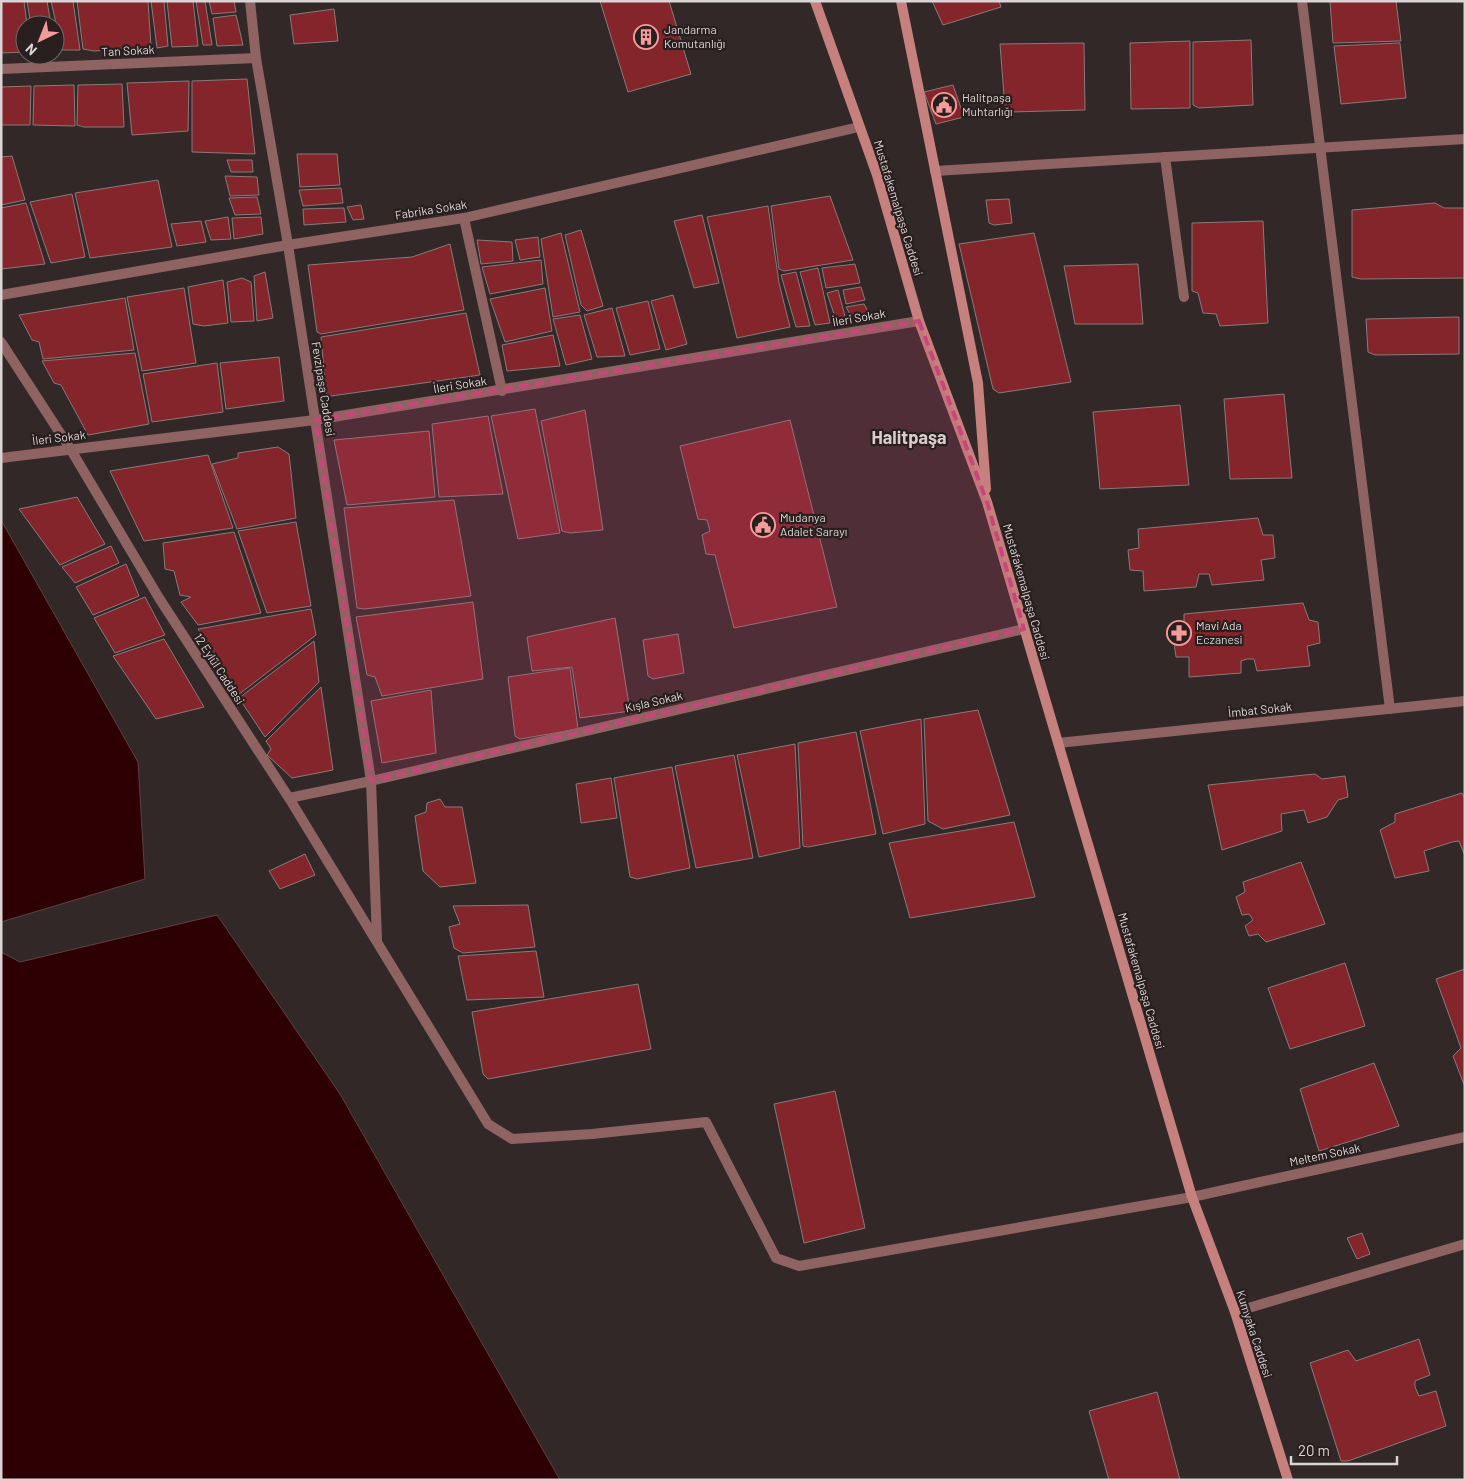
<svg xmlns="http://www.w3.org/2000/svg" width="1466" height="1481" viewBox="0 0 1466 1481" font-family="Barlow,sans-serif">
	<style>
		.water { fill: #2d0004; stroke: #614042 }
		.building { fill: #83252b; stroke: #877b7a }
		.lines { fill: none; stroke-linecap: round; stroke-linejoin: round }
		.service { stroke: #8e6361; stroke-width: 10 }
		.minor { stroke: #8e6361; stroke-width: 10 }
		.tertiary { stroke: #8e6361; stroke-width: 10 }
		.secondary { stroke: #c6817f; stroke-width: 10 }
		.marked { fill: #c84779; fill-opacity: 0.2; stroke: #c84779; stroke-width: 4; stroke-dasharray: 10 6; stroke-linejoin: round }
		.labels { text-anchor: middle; stroke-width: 4.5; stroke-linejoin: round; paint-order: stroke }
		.poi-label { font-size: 12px; fill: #dbd4d4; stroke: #281f1e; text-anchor: start }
		.street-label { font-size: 12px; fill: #dbd4d4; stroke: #281f1e }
		.district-label { font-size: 18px; font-weight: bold; fill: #dacccc; stroke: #281f1e }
	</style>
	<rect width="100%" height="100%" fill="#322828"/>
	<!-- water -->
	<g class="water">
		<path d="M 1,520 L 138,762 L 145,879 L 1,922 Z"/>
		<path d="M 217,915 L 340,1094 L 560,1480 L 1,1480 L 1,952 L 20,962 Z"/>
	</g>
	<!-- building -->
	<g class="building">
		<path d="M 1,1 L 24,1 L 27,25 L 25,25 L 25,52 L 1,53 Z"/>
		<path d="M 27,1 L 47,1 L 51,25 L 31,25 Z"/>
		<path d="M 51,1 L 73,1 L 80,50 L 62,50 Z"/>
		<path d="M 77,1 L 148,1 L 151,47 L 94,51 L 83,49 Z"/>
		<path d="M 151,1 L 164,1 L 168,46 L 157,48 Z"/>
		<path d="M 167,1 L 193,1 L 198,46 L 172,47 Z"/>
		<path d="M 196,1 L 205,1 L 212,45 L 203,45 Z"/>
		<path d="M 209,1 L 234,1 L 236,12 L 212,14 Z"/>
		<path d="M 600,1 L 669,1 L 691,74 L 628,92 Z"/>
		<path d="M 932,1 L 999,1 L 1001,7 L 943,25 Z"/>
		<path d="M 1330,1 L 1396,1 L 1401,41 L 1333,43 Z"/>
		<path d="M 334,9 L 338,41 L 294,44 L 290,15 Z"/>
		<path d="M 236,15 L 243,45 L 217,46 L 213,18 Z"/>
		<path d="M 1251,40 L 1253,105 L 1199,108 L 1193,105 L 1193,42 Z"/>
		<path d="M 1190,41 L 1190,108 L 1131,109 L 1130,43 Z"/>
		<path d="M 1084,43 L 1085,110 L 1010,112 L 1005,109 L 1000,44 Z"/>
		<path d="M 1400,43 L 1406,98 L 1341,104 L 1334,46 Z"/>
		<path d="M 247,79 L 255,154 L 192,152 L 192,81 Z"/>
		<path d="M 189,81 L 188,131 L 132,135 L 127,83 Z"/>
		<path d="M 122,84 L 124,127 L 84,127 L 77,125 L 78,85 Z"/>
		<path d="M 74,85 L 75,126 L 33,125 L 34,86 Z"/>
		<path d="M 953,85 L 964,117 L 936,124 L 924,92 Z"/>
		<path d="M 31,86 L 30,125 L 1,125 L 1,87 Z"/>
		<path d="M 297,154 L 337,154 L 340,185 L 300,187 Z"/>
		<path d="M 12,156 L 25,200 L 1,205 L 1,157 Z"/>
		<path d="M 227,160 L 252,160 L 253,172 L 231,172 Z"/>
		<path d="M 225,176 L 257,177 L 259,195 L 230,196 Z"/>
		<path d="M 158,180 L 172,247 L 90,258 L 75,193 Z"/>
		<path d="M 341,188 L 343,203 L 303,206 L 299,190 Z"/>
		<path d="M 72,194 L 85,257 L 51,263 L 30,202 Z"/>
		<path d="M 830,196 L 853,260 L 784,271 L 779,269 L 771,206 Z"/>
		<path d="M 257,197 L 261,214 L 235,215 L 229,198 Z"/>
		<path d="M 1009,199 L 1012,223 L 994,225 L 989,223 L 986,200 Z"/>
		<path d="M 26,203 L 45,264 L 1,269 L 1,208 Z"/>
		<path d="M 1435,203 L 1444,208 L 1465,208 L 1465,278 L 1361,279 L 1352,277 L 1352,210 Z"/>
		<path d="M 361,205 L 364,219 L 353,220 L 347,207 Z"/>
		<path d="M 768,206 L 779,283 L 790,327 L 737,338 L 707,217 Z"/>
		<path d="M 344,208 L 346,222 L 304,225 L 303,209 Z"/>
		<path d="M 702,215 L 719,283 L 694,288 L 674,221 Z"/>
		<path d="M 228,217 L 231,239 L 211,240 L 205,221 Z"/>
		<path d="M 261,217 L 263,234 L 234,239 L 232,218 Z"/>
		<path d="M 201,221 L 206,242 L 177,246 L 171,224 Z"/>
		<path d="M 1263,221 L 1268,323 L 1220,326 L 1216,314 L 1203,313 L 1198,293 L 1192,291 L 1192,223 Z"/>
		<path d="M 581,230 L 603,306 L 587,311 L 581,305 L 565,235 Z"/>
		<path d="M 561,233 L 580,312 L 553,317 L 541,239 Z"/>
		<path d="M 1034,233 L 1071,382 L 999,393 L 993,389 L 959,244 Z"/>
		<path d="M 538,237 L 540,257 L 520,260 L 515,240 Z"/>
		<path d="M 477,240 L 512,242 L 513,261 L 481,264 Z"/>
		<path d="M 450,244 L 464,310 L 321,334 L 317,332 L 308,265 L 412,257 Z"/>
		<path d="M 541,260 L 543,284 L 490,294 L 482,267 Z"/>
		<path d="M 855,264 L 860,283 L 826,288 L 822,268 Z"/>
		<path d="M 1138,264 L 1143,324 L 1075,324 L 1064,266 Z"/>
		<path d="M 818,268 L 830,323 L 815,325 L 800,272 Z"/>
		<path d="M 265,272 L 273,318 L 257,321 L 254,276 Z"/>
		<path d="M 796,272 L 810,326 L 796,327 L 781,275 Z"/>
		<path d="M 242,278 L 251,282 L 254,321 L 231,322 L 227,282 Z"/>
		<path d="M 223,280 L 228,323 L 204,326 L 193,324 L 188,287 Z"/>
		<path d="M 861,287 L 865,300 L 846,304 L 843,290 Z"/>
		<path d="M 184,288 L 196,363 L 142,371 L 127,297 Z"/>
		<path d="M 545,288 L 552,331 L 505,342 L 490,299 Z"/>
		<path d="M 838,290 L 846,320 L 837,323 L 827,293 Z"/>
		<path d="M 673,295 L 687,344 L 666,350 L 651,301 Z"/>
		<path d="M 125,298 L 134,350 L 43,359 L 39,342 L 32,340 L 19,315 Z"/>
		<path d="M 648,301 L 660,349 L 630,355 L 616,308 Z"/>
		<path d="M 864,304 L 871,317 L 853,320 L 846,307 Z"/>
		<path d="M 612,308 L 625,356 L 597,357 L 584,315 Z"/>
		<path d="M 466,313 L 480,375 L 331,396 L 326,393 L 321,337 Z"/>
		<path d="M 580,315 L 592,359 L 566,365 L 553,319 Z"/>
		<path d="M 1459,317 L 1459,354 L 1375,355 L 1368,352 L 1366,319 Z"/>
		<path d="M 553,335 L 560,366 L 507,371 L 502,345 Z"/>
		<path d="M 135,353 L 149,424 L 88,435 L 61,385 L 54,383 L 42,361 Z"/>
		<path d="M 279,357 L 284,401 L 226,409 L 220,363 Z"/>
		<path d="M 217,363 L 223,412 L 152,422 L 143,374 Z"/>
		<path d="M 1284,394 L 1292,478 L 1230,479 L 1224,399 Z"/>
		<path d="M 1180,405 L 1189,485 L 1100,489 L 1093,412 Z"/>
		<path d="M 535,409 L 560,533 L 518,539 L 491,416 Z"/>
		<path d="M 585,410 L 603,530 L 570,533 L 562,531 L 541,421 Z"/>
		<path d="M 488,416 L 503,494 L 439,497 L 432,424 Z"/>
		<path d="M 790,420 L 837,607 L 734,628 L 715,555 L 706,554 L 702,535 L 710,531 L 707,520 L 698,519 L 680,446 Z"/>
		<path d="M 429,431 L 435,497 L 347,505 L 334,440 Z"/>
		<path d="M 278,447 L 289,454 L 296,518 L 237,529 L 212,464 L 238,458 L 238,453 Z"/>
		<path d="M 208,455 L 233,528 L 144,541 L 110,471 Z"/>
		<path d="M 77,497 L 105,544 L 60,565 L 19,509 Z"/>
		<path d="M 454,500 L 471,596 L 365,609 L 357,608 L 344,508 Z"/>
		<path d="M 1258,518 L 1263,535 L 1273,535 L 1275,558 L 1261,560 L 1264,580 L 1212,585 L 1209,574 L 1199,574 L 1196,587 L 1144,591 L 1143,571 L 1130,570 L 1128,550 L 1139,548 L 1138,529 Z"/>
		<path d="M 296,522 L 311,606 L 267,613 L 238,531 Z"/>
		<path d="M 234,532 L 261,613 L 198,625 L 181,602 L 191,597 L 180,595 L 174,571 L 165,569 L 163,543 Z"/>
		<path d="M 111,546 L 119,563 L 75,583 L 62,567 Z"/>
		<path d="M 126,564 L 139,596 L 93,615 L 76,587 Z"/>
		<path d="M 145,597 L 165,635 L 115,653 L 94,618 Z"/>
		<path d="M 473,602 L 483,679 L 382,696 L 375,677 L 367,675 L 356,617 Z"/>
		<path d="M 1303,603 L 1309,620 L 1318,622 L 1320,643 L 1307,646 L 1310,666 L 1257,671 L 1254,659 L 1247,659 L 1241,661 L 1241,673 L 1189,677 L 1189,657 L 1176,657 L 1173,635 L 1184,634 L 1184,614 Z"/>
		<path d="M 311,609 L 316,635 L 238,695 L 198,629 Z"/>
		<path d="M 615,618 L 630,711 L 580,718 L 572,667 L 532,671 L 527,637 Z"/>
		<path d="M 678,634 L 684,673 L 653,679 L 648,676 L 643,640 Z"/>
		<path d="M 164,639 L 204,707 L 156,719 L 113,656 Z"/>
		<path d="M 314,641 L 319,682 L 265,737 L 239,698 Z"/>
		<path d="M 570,668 L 578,729 L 520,739 L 515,736 L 508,677 Z"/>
		<path d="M 321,687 L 333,770 L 292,778 L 267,755 L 271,749 L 266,741 Z"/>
		<path d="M 431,690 L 436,753 L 382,763 L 371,701 Z"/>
		<path d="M 978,710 L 1010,815 L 943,829 L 928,821 L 924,719 Z"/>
		<path d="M 921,719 L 925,824 L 883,834 L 860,731 Z"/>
		<path d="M 856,732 L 876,834 L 808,847 L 803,846 L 798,743 Z"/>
		<path d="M 795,744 L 800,848 L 759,857 L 737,755 Z"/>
		<path d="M 734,755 L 753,858 L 696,868 L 675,766 Z"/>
		<path d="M 672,767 L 690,868 L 637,879 L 630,877 L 614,778 Z"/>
		<path d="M 1315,774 L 1322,779 L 1345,776 L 1348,797 L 1338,800 L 1327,817 L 1308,823 L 1304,810 L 1281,814 L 1282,831 L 1222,850 L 1208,785 Z"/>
		<path d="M 611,778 L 617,818 L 581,823 L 576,784 Z"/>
		<path d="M 1462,793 L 1465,799 L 1465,856 L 1459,841 L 1452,842 L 1424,851 L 1429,871 L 1395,878 L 1380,830 L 1395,822 L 1395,814 Z"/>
		<path d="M 440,799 L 445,807 L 462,807 L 476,883 L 440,887 L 423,871 L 415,816 L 426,812 L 427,803 Z"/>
		<path d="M 1014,822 L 1035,897 L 910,918 L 889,843 Z"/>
		<path d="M 305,854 L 315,875 L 280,889 L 269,871 Z"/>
		<path d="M 1301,862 L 1325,924 L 1266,942 L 1258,934 L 1249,936 L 1245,926 L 1253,920 L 1249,914 L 1242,915 L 1236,897 L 1245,892 L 1243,882 Z"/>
		<path d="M 528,905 L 535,947 L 463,953 L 454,948 L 449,927 L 460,924 L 453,906 Z"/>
		<path d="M 536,951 L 544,997 L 467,1000 L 458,956 Z"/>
		<path d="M 1345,963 L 1365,1026 L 1290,1049 L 1268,988 Z"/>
		<path d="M 1465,969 L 1465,1087 L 1453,1056 L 1461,1048 L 1436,979 Z"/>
		<path d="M 638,984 L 651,1049 L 488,1079 L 483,1074 L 472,1012 Z"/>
		<path d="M 1374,1063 L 1399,1126 L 1319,1151 L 1300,1089 Z"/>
		<path d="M 835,1091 L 865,1228 L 804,1243 L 774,1104 Z"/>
		<path d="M 1362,1233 L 1370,1254 L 1357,1259 L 1347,1238 Z"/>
		<path d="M 1419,1339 L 1430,1375 L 1415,1381 L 1415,1387 L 1419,1396 L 1436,1391 L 1446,1426 L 1348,1461 L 1341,1461 L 1310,1363 L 1348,1350 L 1356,1361 Z"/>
		<path d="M 1157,1392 L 1180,1480 L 1109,1480 L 1089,1411 Z"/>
	</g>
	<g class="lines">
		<!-- service -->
		<g class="service">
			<path d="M 464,218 L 502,391"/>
			<path d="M 371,781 L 377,940"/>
			<path d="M 289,798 L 488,1124 L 512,1139 L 592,1134 L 706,1122 L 776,1258 L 799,1266 L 1192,1197"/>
		</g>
		<!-- minor -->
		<g class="minor">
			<path d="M 1302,1 L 1390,709"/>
			<path d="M 1,69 L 256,58"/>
			<path d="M 1165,157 L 1184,297"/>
			<path d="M 935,171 L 1465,139"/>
			<path d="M 1,295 L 288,245 L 464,218 L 859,127"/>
			<path d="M 1,342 L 71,450 L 159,598 L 289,798 L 371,781"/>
			<path d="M 1,458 L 315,420 L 919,321"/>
			<path d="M 1058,743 L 1465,701"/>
			<path d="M 1192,1197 L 1465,1137"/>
			<path d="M 1235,1312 L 1465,1244"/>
		</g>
		<!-- tertiary -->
		<path class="tertiary" d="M 250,1 L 256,58 L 288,245 L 371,781 L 1024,629"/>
		<!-- secondary -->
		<g class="secondary">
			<path d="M 815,1 L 877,175 L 919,321 L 987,502 L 1192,1197 L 1235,1312 L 1288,1480"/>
			<path d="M 901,1 L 978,383 L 986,489"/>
		</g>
	</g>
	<!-- marked area -->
	<path class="marked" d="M 919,321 L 987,502 L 1024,629 L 371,781 L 315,420 Z"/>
	<!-- icons -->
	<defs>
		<symbol id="building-ring" viewBox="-11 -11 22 22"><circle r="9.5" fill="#281f1e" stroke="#f59b99" stroke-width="1.5"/><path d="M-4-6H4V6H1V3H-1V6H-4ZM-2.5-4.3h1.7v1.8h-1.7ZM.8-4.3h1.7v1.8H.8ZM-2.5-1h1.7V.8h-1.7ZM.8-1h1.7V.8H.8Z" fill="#f59b99"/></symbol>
		<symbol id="civic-ring" viewBox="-11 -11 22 22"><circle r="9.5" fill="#281f1e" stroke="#f59b99" stroke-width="1.5"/><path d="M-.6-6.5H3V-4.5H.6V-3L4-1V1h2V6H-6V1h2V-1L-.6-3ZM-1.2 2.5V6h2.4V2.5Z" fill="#f59b99"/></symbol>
		<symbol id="pharmacy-ring" viewBox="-11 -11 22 22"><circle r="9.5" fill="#281f1e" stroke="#f59b99" stroke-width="1.5"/><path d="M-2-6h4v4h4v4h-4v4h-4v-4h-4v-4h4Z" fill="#f59b99"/></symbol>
	</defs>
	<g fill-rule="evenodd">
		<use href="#building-ring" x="632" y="23" width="28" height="28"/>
		<use href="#civic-ring" x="930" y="91" width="28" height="28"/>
		<use href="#civic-ring" x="749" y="511" width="28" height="28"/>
		<use href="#pharmacy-ring" x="1165" y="619" width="28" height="28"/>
	</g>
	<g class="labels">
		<!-- poi labels -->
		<g class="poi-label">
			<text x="664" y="34">Jandarma<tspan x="664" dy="14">Komutanlığı</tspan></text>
			<text x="962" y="102">Halitpaşa<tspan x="962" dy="14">Muhtarlığı</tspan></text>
			<text x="780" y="522">Mudanya<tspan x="780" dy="14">Adalet Sarayı</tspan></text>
			<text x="1196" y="630">Mavi Ada<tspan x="1196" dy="14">Eczanesi</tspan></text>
		</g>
		<!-- street labels -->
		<g class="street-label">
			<text transform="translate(128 51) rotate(-3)" y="4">Tan Sokak</text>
			<text transform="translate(898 208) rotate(73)" y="4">Mustafakemalpaşa Caddesi</text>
			<text transform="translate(431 210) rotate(-9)" y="4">Fabrika Sokak</text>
			<text transform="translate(859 318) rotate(-10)" y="4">İleri Sokak</text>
			<text transform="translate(460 385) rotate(-9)" y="4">İleri Sokak</text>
			<text transform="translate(323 389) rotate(81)" y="4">Fevzipaşa Caddesi</text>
			<text transform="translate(59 438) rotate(-7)" y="4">İleri Sokak</text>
			<text transform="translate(1026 592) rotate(74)" y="4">Mustafakemalpaşa Caddesi</text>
			<text transform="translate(219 669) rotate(57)" y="4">12 Eylül Caddesi</text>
			<text transform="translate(654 702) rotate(-13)" y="4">Kışla Sokak</text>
			<text transform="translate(1260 710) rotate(-6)" y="4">İmbat Sokak</text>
			<text transform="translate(1141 981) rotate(74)" y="4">Mustafakemalpaşa Caddesi</text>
			<text transform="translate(1325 1155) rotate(-12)" y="4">Meltem Sokak</text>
			<text transform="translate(1254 1334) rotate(72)" y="4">Kumyaka Caddesi</text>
		</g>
		<!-- district labels -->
		<g class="district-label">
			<text x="909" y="444">Halitpaşa</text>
		</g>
	</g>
	<!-- border -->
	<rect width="1466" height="1481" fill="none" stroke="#dbd4d4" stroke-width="5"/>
	<!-- north arrow -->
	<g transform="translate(40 40) rotate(223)"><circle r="24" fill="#281f1e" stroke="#706767"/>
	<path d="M0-4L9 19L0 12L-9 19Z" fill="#f59b99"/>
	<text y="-8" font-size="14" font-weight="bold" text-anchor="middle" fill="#dbd4d4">N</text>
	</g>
	<!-- scale -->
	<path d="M1291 1456v8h106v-8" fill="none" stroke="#dbd4d4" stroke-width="2.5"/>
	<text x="1298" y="1456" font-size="15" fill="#dbd4d4" stroke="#281f1e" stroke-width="4" paint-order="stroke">20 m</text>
</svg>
